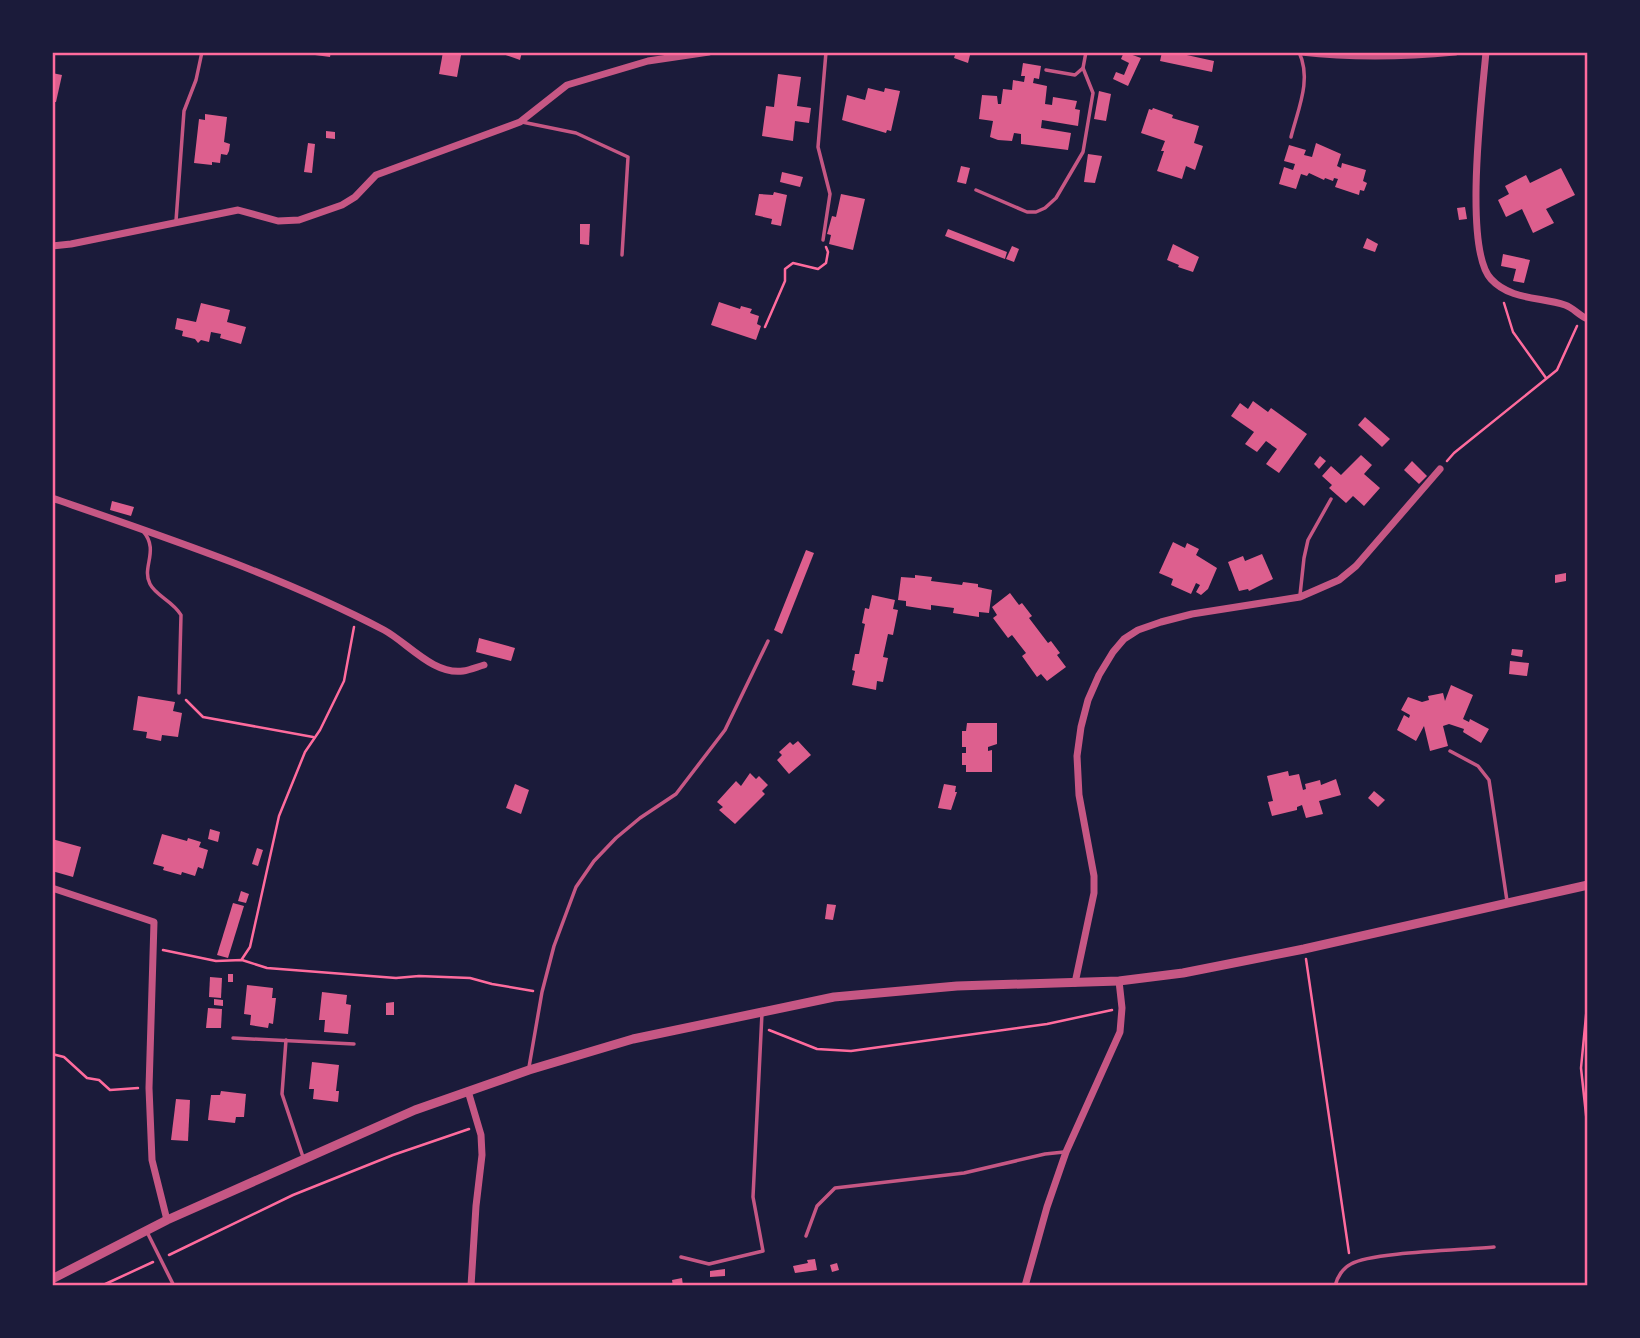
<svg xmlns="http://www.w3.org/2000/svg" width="1640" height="1338" viewBox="0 0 1640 1338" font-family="'Crimson Pro',serif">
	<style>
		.building { fill: #dd5f8e }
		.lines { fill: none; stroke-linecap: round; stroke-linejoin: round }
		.path { stroke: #ff6b9d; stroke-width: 2.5 }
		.service { stroke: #c65784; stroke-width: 3.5 }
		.minor { stroke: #c65784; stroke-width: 7 }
		.tertiary { stroke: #c65784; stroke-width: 9 }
		.neatline { fill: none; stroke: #ff6b9d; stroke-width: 2.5 }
	</style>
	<rect width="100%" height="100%" fill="#1b1b3a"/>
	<!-- building -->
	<g class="building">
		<path d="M 316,52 L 331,52 L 330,57 L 315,55 Z"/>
		<path d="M 443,52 L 461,55 L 457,77 L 439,74 Z"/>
		<path d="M 497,52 L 522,52 L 520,60 Z"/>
		<path d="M 956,52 L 970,55 L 968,63 L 954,58 Z"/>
		<path d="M 1124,52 L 1141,58 L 1128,86 L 1113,79 L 1116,72 L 1124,75 L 1129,63 L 1121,59 Z"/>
		<path d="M 1162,52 L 1173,52 L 1214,61 L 1212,72 L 1160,61 Z"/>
		<path d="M 1023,63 L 1041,66 L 1039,79 L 1034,78 L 1033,83 L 1047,86 L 1045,104 L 1052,105 L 1053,97 L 1077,101 L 1075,109 L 1080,110 L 1078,126 L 1042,120 L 1041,128 L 1071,133 L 1068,150 L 1021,144 L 1021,134 L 1014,133 L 1012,141 L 998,140 L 990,137 L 993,121 L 979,119 L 982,95 L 997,96 L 998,104 L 1001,104 L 1003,89 L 1012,90 L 1013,80 L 1024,82 L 1025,76 L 1021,76 Z"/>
		<path d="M 52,73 L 62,75 L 56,102 L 52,102 Z"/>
		<path d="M 778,74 L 801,77 L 797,106 L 811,108 L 809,123 L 795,121 L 793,141 L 762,136 L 766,106 L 774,107 Z"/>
		<path d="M 868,88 L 884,92 L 885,88 L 900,91 L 891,131 L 887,130 L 886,133 L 842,120 L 847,95 L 865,100 Z"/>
		<path d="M 1099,91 L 1111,94 L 1106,121 L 1094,119 Z"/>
		<path d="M 1153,108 L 1173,115 L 1172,118 L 1199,126 L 1194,143 L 1203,146 L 1195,170 L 1186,166 L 1182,179 L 1157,171 L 1164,151 L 1161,151 L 1165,141 L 1141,133 L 1149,109 L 1152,110 Z"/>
		<path d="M 205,114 L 227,117 L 224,142 L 230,144 L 229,151 L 227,155 L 221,154 L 220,163 L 212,162 L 212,165 L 194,163 L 199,119 L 205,120 Z"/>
		<path d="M 326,131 L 335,132 L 335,139 L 326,138 Z"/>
		<path d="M 308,143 L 315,144 L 312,173 L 304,172 Z"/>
		<path d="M 1316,143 L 1341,154 L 1337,166 L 1341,168 L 1342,163 L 1366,170 L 1363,181 L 1367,183 L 1364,191 L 1360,190 L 1359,195 L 1335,187 L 1338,179 L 1334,178 L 1333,181 L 1325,178 L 1324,180 L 1309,173 L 1307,176 L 1301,174 L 1296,189 L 1279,184 L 1284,167 L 1293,170 L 1295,164 L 1284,161 L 1289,145 L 1306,150 L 1304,155 L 1312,157 Z"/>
		<path d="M 1088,154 L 1102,156 L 1095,183 L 1084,182 Z"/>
		<path d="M 961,166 L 970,168 L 966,184 L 957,182 Z"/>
		<path d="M 1561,168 L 1575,195 L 1546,209 L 1554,223 L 1533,233 L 1522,209 L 1506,217 L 1498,200 L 1509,194 L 1505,186 L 1526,175 L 1530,183 Z"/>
		<path d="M 782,172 L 803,177 L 800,187 L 780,182 Z"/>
		<path d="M 774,192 L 787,195 L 781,226 L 771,224 L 772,219 L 755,215 L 759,194 L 773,195 Z"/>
		<path d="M 841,194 L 865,199 L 853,250 L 829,244 L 831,235 L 827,234 L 832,216 L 836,217 Z"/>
		<path d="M 1465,207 L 1467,219 L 1459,220 L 1457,208 Z"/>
		<path d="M 580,224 L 590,224 L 589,245 L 580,244 Z"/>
		<path d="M 948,229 L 1007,252 L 1005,259 L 945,236 Z"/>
		<path d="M 1367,238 L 1378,244 L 1375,252 L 1363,248 Z"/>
		<path d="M 1173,244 L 1199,257 L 1193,272 L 1178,267 L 1179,265 L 1167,260 Z"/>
		<path d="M 1012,246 L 1019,249 L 1014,262 L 1006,259 Z"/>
		<path d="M 1503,254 L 1530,260 L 1524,283 L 1513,281 L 1516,269 L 1501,266 Z"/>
		<path d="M 719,302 L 740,309 L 741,306 L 752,309 L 750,313 L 759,316 L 757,324 L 761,326 L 756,340 L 711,325 Z"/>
		<path d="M 201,303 L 230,310 L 227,322 L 246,327 L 241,344 L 220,338 L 221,334 L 211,332 L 209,342 L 201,340 L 198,343 L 195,339 L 182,336 L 183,331 L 175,329 L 177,318 L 196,322 Z"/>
		<path d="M 1253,401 L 1268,412 L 1271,408 L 1307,434 L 1279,473 L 1266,464 L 1277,449 L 1266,441 L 1257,452 L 1245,444 L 1254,432 L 1231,416 L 1240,403 L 1248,409 Z"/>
		<path d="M 1365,417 L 1390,439 L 1382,447 L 1358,425 Z"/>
		<path d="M 1361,455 L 1372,465 L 1364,474 L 1380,488 L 1364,506 L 1353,496 L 1346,503 L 1329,488 L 1332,485 L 1322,476 L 1331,466 L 1341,475 Z"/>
		<path d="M 1320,456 L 1326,461 L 1319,469 L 1314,464 Z"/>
		<path d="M 1412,461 L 1427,476 L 1419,484 L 1404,470 Z"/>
		<path d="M 112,501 L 134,507 L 131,516 L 110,510 Z"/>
		<path d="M 1173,542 L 1185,548 L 1187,543 L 1199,549 L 1196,555 L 1217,568 L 1208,589 L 1201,595 L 1196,592 L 1200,585 L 1196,583 L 1191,594 L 1171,585 L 1173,579 L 1159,573 Z"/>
		<path d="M 806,550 L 814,553 L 782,634 L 774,630 Z"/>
		<path d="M 1262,554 L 1273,579 L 1249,591 L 1248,589 L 1239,591 L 1228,562 L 1243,556 L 1245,561 Z"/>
		<path d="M 1566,573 L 1566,581 L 1555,583 L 1555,575 Z"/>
		<path d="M 915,575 L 932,577 L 931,581 L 962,585 L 963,582 L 978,584 L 978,587 L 992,590 L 989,613 L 979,612 L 979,617 L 953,613 L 954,608 L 931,605 L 931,610 L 906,606 L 906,601 L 898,600 L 901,577 L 915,578 Z"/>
		<path d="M 1010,593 L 1019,605 L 1022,603 L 1032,616 L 1029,618 L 1048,643 L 1051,641 L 1060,653 L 1057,655 L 1066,667 L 1047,681 L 1041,674 L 1037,677 L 1022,656 L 1026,653 L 1012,635 L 1008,638 L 993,618 L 997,615 L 992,607 Z"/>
		<path d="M 872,595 L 895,600 L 893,609 L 898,610 L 893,635 L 888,634 L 883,657 L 888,658 L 883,682 L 877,681 L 876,690 L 852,685 L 855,671 L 852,670 L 855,654 L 859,654 L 865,624 L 862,623 L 865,608 L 869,609 Z"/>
		<path d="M 479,638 L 515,648 L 511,661 L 476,652 Z"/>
		<path d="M 1512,649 L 1523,650 L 1522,657 L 1511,655 Z"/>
		<path d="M 1510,661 L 1529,663 L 1527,676 L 1509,674 Z"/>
		<path d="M 1451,685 L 1473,695 L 1463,719 L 1469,722 L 1470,719 L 1489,729 L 1481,743 L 1463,732 L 1464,729 L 1449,724 L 1443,726 L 1448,746 L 1430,751 L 1424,726 L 1416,741 L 1397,730 L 1404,715 L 1409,718 L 1410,715 L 1401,710 L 1408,697 L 1422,702 L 1429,700 L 1428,696 L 1443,693 L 1445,701 Z"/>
		<path d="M 138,696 L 175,702 L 173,711 L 182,713 L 178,737 L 162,735 L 161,741 L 146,738 L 147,732 L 133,730 Z"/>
		<path d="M 967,723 L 997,723 L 997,744 L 988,747 L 988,751 L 992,750 L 992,772 L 966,772 L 966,765 L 962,765 L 962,753 L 966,753 L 966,747 L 962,747 L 962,731 L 966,731 Z"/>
		<path d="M 798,741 L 811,755 L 789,774 L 777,760 L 782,755 L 779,752 L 790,742 L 793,745 Z"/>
		<path d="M 1288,771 L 1289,776 L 1299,774 L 1303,790 L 1306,789 L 1305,784 L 1320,780 L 1321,785 L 1336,779 L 1341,795 L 1319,801 L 1323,814 L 1306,818 L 1302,805 L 1297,807 L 1297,810 L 1272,816 L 1268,802 L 1273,801 L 1267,776 Z"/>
		<path d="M 750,773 L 756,779 L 759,776 L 768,785 L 762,791 L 765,794 L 735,824 L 719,810 L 723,807 L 717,802 L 736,781 L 741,786 Z"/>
		<path d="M 515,784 L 529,790 L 521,814 L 506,808 Z"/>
		<path d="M 944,784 L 956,786 L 955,792 L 957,792 L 951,810 L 938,808 Z"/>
		<path d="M 1374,791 L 1385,800 L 1378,807 L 1368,798 Z"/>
		<path d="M 210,829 L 220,832 L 218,842 L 208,839 Z"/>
		<path d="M 162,834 L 187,841 L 188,838 L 201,842 L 199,847 L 208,850 L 203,869 L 198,867 L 195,876 L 182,872 L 181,875 L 163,870 L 164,867 L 153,864 Z"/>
		<path d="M 52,839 L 81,847 L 73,877 L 52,871 Z"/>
		<path d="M 257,848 L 263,850 L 258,866 L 252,864 Z"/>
		<path d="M 241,891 L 249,894 L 246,903 L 238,901 Z"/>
		<path d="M 233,903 L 244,906 L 228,958 L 217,955 Z"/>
		<path d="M 827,904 L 836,905 L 833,920 L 825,919 Z"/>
		<rect x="228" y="974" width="5" height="8"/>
		<path d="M 210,977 L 222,978 L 221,998 L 209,997 Z"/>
		<path d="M 247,985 L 273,988 L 272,998 L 276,998 L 273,1024 L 269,1023 L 268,1028 L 250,1025 L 251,1015 L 244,1014 Z"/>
		<path d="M 322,992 L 347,995 L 346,1004 L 351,1005 L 348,1034 L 324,1032 L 325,1020 L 319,1020 Z"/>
		<path d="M 214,999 L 223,1000 L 223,1006 L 214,1005 Z"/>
		<path d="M 394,1002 L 394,1015 L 386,1015 L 386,1003 Z"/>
		<path d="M 208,1008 L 222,1009 L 221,1028 L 206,1028 Z"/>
		<path d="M 312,1062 L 339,1065 L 336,1091 L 339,1091 L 338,1102 L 313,1099 L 314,1089 L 309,1089 Z"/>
		<path d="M 221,1091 L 246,1094 L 244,1117 L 236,1117 L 235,1123 L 208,1120 L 211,1095 L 220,1095 Z"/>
		<path d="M 176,1099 L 190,1100 L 188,1141 L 171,1140 Z"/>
		<path d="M 815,1259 L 817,1270 L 795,1273 L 793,1266 L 808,1263 L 807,1260 Z"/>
		<path d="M 837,1263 L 839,1270 L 832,1272 L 830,1265 Z"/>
		<path d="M 725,1269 L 725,1276 L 710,1277 L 710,1271 Z"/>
		<path d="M 682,1278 L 683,1286 L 673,1286 L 672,1280 Z"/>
	</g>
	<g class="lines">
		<!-- path -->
		<g class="path">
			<path d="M 1504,303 L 1513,332 L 1546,378"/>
			<path d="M 765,327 L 785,281 L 785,269 L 793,263 L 818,269 L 826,263 L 828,252 L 826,247"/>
			<path d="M 1447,461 L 1454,453 L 1557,370 L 1577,326"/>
			<path d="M 186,700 L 203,717 L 313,737"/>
			<path d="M 163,950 L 216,961 L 242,960 L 267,968 L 396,978 L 419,976 L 470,978 L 492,984 L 533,991"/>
			<path d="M 242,959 L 250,947 L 279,816 L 305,752 L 320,730 L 344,681 L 354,627"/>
			<path d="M 1306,959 L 1349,1253"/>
			<path d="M 1588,995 L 1581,1068 L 1588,1133"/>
			<path d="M 769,1030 L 817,1049 L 851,1051 L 1047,1024 L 1112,1010"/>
			<path d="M 52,1054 L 64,1057 L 87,1078 L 99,1080 L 110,1090 L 138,1088"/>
			<path d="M 169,1255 L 293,1195 L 393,1155 L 469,1129"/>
			<path d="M 101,1286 L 153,1262"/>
		</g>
		<!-- service -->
		<g class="service">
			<path d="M 1046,70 L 1075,75 L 1083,68 L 1086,52"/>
			<path d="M 522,122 L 576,133 L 628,157 L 622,255"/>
			<path d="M 1291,137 C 1298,109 1312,80 1299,52"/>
			<path d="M 976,190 L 1027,212 L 1036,212 L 1045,208 L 1056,198 L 1083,152 L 1093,93 L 1083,68"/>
			<path d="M 176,221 L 184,111 L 196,80 L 202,52"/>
			<path d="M 823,240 L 830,194 L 818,147 L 826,52"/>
			<path d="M 143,531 C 160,551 141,567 150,584 C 156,596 173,601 181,615 L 179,693"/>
			<path d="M 1300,595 L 1304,558 L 1308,540 L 1331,499"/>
			<path d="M 1450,751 L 1478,766 L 1489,780 L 1507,901"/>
			<path d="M 233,1038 L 354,1044"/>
			<path d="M 286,1040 L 282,1094 L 303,1157"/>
			<path d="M 529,1067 L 542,992 L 554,946 L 576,887 L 594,861 L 616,838 L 640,818 L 676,794 L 725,730 L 768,641"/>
			<path d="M 147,1232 L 174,1286"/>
			<path d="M 806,1236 L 817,1206 L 835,1188 L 964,1173 L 1045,1154 L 1064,1152"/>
			<path d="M 681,1257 L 709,1264 L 763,1251 L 753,1197 L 762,1013"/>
			<path d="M 1335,1286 C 1337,1277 1343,1268 1351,1264 C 1371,1252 1466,1250 1494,1247"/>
		</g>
		<!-- minor -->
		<g class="minor">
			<path d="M 1301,52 C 1353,58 1404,57 1455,52"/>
			<path d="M 1486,52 C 1482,97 1463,249 1491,279 C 1510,300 1541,297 1565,305 C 1574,308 1579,316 1588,319"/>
			<path d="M 52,246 L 71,244 L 238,210 L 278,221 L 299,220 L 342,205 L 355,197 L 376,175 L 520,122 L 567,85 L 648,61 L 709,52"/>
			<path d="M 52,498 C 165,537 279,575 384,630 C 408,643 433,675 463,671 C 470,670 477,667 484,665"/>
			<path d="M 52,888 L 154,922 L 149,1088 L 152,1160 L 167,1220"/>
			<path d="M 1075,983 L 1094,893 L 1094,876 L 1079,795 L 1077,756 L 1081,727 L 1088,700 L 1099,675 L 1113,652 L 1124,639 L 1138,630 L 1161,622 L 1192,614 L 1300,597 L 1339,580 L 1356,566 L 1440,469"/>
			<path d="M 468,1091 L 481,1135 L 482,1155 L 476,1206 L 471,1286"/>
			<path d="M 1025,1286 L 1047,1207 L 1066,1152 L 1120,1032 L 1122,1008 L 1119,981"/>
		</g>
		<!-- tertiary -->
		<path class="tertiary" d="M 52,1279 L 167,1220 L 415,1110 L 529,1070 L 633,1039 L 834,997 L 957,986 L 1119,981 L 1183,973 L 1304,949 L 1588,885"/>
	</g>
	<!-- border -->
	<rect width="1640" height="1338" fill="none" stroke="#1b1b3a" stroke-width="108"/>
	<rect x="54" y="54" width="1532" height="1230" class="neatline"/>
</svg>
